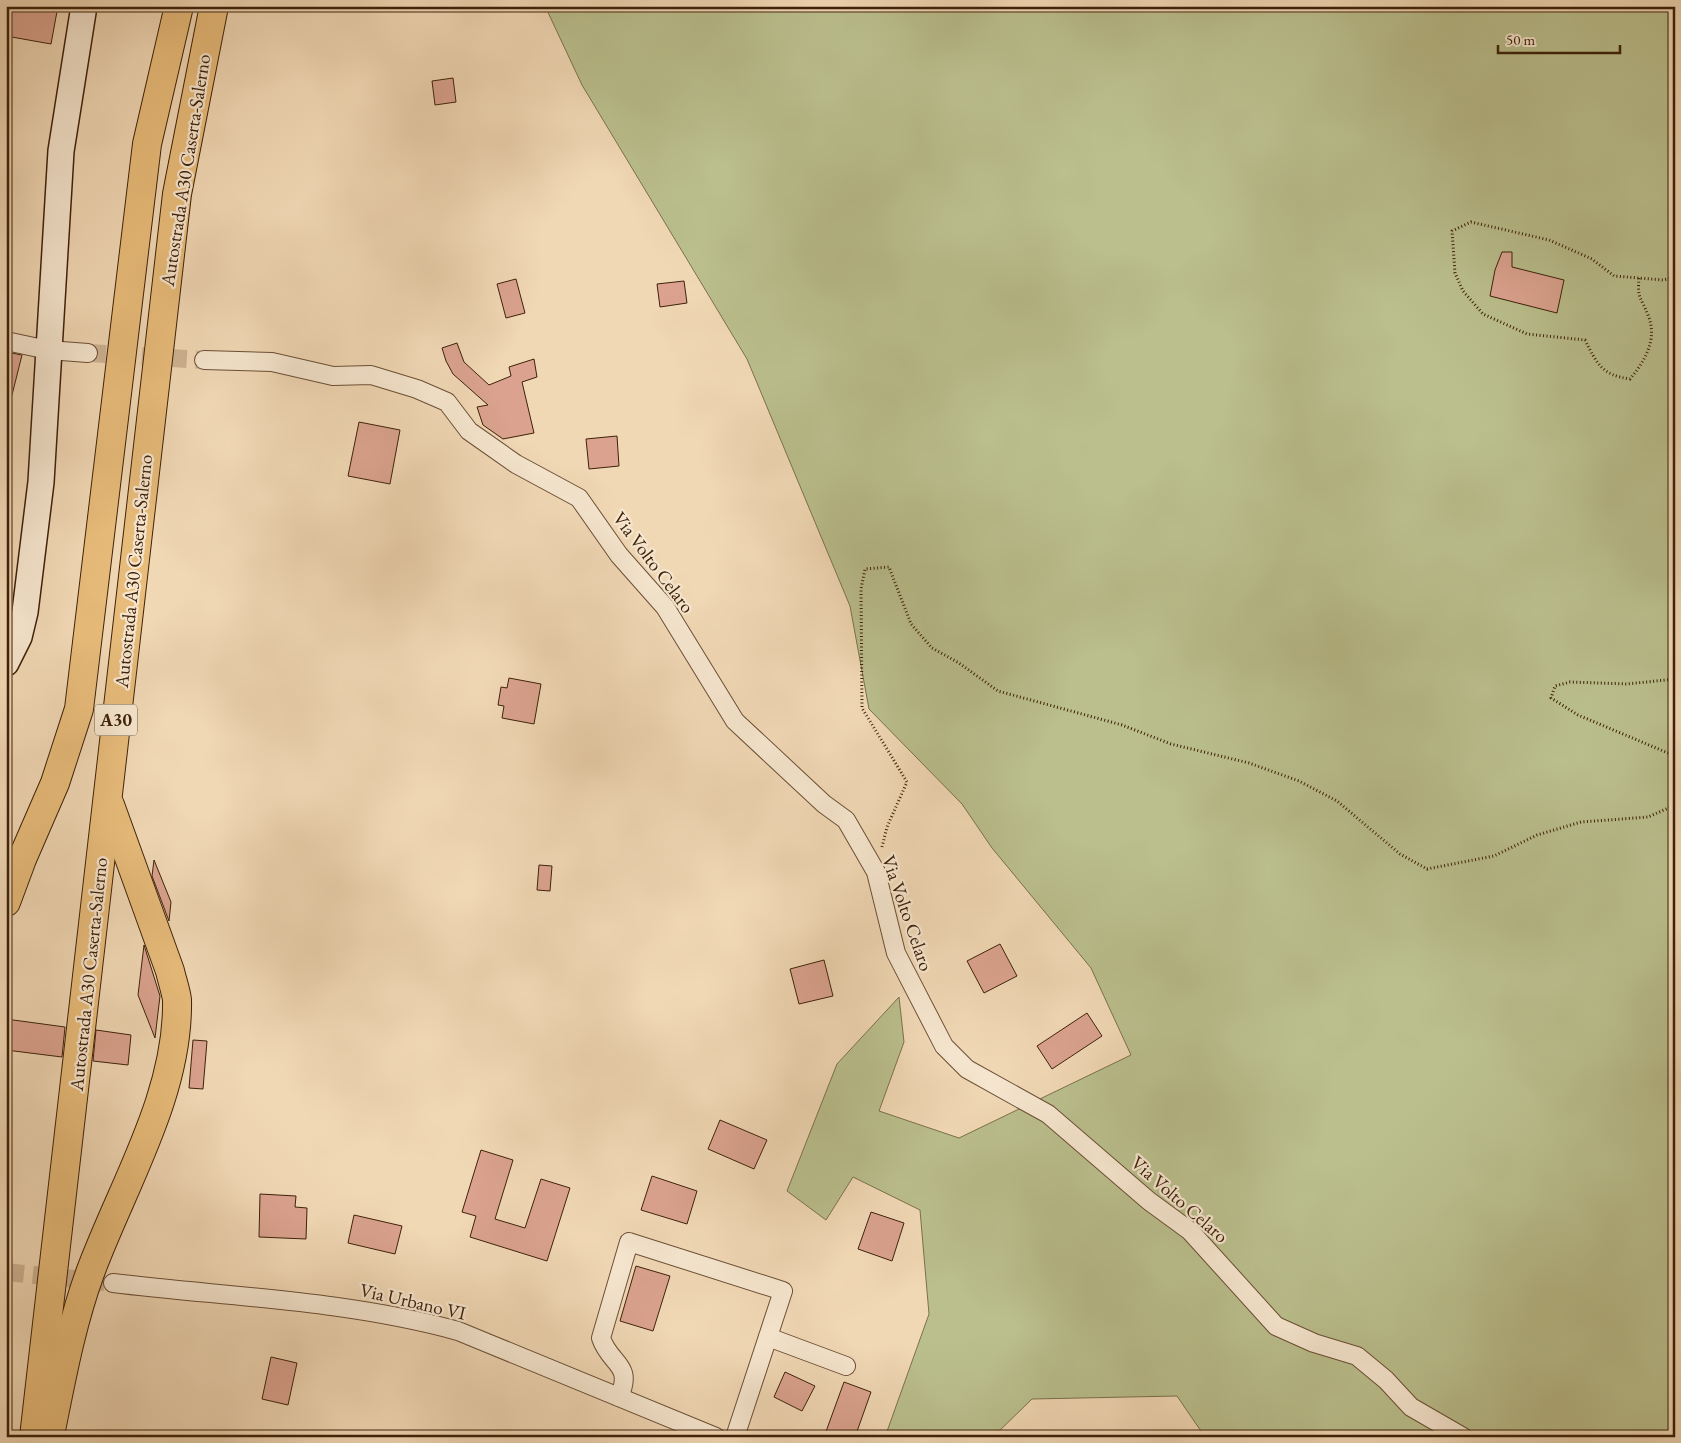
<svg xmlns="http://www.w3.org/2000/svg" width="1681" height="1443" viewBox="0 0 1681 1443" font-family="'EB Garamond',serif">
	<style>
		.green { fill: #babf8d; stroke: #7c704c }
		.building { fill: #dba38f; stroke: #3e210a }
		.lines { fill: none; stroke-linecap: round; stroke-linejoin: round }
		.minor-tunnel { stroke: #cdb393; stroke-width: 18; stroke-dasharray: 18 9; stroke-linecap: butt }
		.minor-casing { stroke: #6b4f35; stroke-width: 20 }
		.secondary-casing { stroke: #3e210a; stroke-width: 28 }
		.motorway-casing { stroke: #3e210a; stroke-width: 30 }
		.path { stroke: #3e210a; stroke-width: 3; stroke-dasharray: 1 2.5; stroke-linecap: butt }
		.minor { stroke: #f6e6cf; stroke-width: 18 }
		.secondary { stroke: #f6e6cf; stroke-width: 25 }
		.motorway { stroke: #e8bc7a; stroke-width: 28 }
		.labels { text-anchor: middle; stroke-width: 4.5; stroke-linejoin: round; paint-order: stroke }
		.shield { fill: #f6e6cf; stroke: #755c45; stroke-width: 1 }
		.shield-label { font-size: 18px; font-weight: bold; fill: #3e210a }
		.street-label { font-size: 19px; fill: #3e210a; stroke: #f6e6cf }
	</style>
	<rect width="100%" height="100%" fill="#f1d8b5"/>
	<filter id="stains"><feTurbulence type="fractalNoise" baseFrequency=".004" numOctaves="4"/><feColorMatrix values="0 0 0 0 .2 0 0 0 0 .09 0 0 0 0 .02 0 0 0 .5 -.17"/></filter>
	<radialGradient id="worn" r=".72"><stop offset=".6" stop-color="#630" stop-opacity="0"/><stop offset="1" stop-color="#630" stop-opacity=".3"/></radialGradient>
	<!-- green -->
	<path class="green" d="M 545,6 L 1675,6 L 1675,1434 L 1672,1437 L 1205,1437 L 1177,1396 L 1032,1399 L 993,1437 L 885,1437 L 929,1314 L 920,1210 L 853,1177 L 826,1220 L 787,1191 L 837,1064 L 899,997 L 904,1042 L 879,1111 L 959,1138 L 1131,1055 L 1091,968 L 992,848 L 962,804 L 869,709 L 850,606 L 747,359 L 582,85 Z"/>
	<!-- building -->
	<g class="building">
		<path d="M 6,6 L 58,6 L 51,44 L 6,36 Z"/>
		<path d="M 453,78 L 456,102 L 435,105 L 432,81 Z"/>
		<path d="M 1502,252 L 1512,252 L 1512,267 L 1564,280 L 1557,313 L 1490,296 L 1495,270 Z"/>
		<path d="M 516,279 L 525,313 L 506,318 L 497,284 Z"/>
		<path d="M 684,281 L 687,303 L 660,307 L 657,284 Z"/>
		<path d="M 457,343 L 464,362 L 489,385 L 511,376 L 509,367 L 534,359 L 537,377 L 522,382 L 534,433 L 503,439 L 483,425 L 477,407 L 488,405 L 453,374 L 446,361 L 442,348 Z"/>
		<path d="M 6,352 L 22,355 L 11,399 L 6,399 Z"/>
		<path d="M 359,422 L 400,430 L 390,484 L 348,476 Z"/>
		<path d="M 617,436 L 619,466 L 589,469 L 586,439 Z"/>
		<path d="M 509,678 L 541,684 L 534,724 L 502,718 L 504,706 L 498,705 L 501,687 L 507,688 Z"/>
		<path d="M 154,860 L 171,902 L 169,921 L 152,876 Z"/>
		<path d="M 539,865 L 552,866 L 550,891 L 537,890 Z"/>
		<path d="M 1000,944 L 1017,976 L 984,993 L 967,961 Z"/>
		<path d="M 144,945 L 160,996 L 155,1038 L 138,995 Z"/>
		<path d="M 824,960 L 833,996 L 799,1004 L 790,969 Z"/>
		<path d="M 1087,1013 L 1102,1036 L 1052,1069 L 1037,1046 Z"/>
		<path d="M 6,1019 L 65,1027 L 62,1057 L 6,1050 Z"/>
		<path d="M 96,1030 L 131,1035 L 128,1065 L 93,1061 Z"/>
		<path d="M 193,1040 L 207,1041 L 203,1089 L 189,1088 Z"/>
		<path d="M 720,1120 L 767,1140 L 754,1169 L 708,1149 Z"/>
		<path d="M 481,1150 L 513,1160 L 495,1219 L 525,1228 L 541,1179 L 570,1188 L 547,1261 L 470,1237 L 476,1216 L 462,1212 Z"/>
		<path d="M 652,1176 L 697,1191 L 687,1224 L 641,1210 Z"/>
		<path d="M 260,1194 L 296,1196 L 295,1207 L 307,1208 L 306,1239 L 259,1237 Z"/>
		<path d="M 871,1212 L 904,1223 L 892,1261 L 858,1249 Z"/>
		<path d="M 354,1215 L 402,1226 L 395,1254 L 348,1243 Z"/>
		<path d="M 636,1266 L 670,1276 L 653,1331 L 620,1321 Z"/>
		<path d="M 271,1357 L 297,1363 L 288,1405 L 262,1399 Z"/>
		<path d="M 785,1372 L 815,1386 L 802,1411 L 774,1397 Z"/>
		<path d="M 844,1382 L 871,1392 L 855,1437 L 824,1437 Z"/>
	</g>
	<g class="lines">
		<!-- minor-tunnel -->
		<g class="minor-tunnel">
			<path d="M 88,353 L 204,360"/>
			<path d="M 6,1272 L 113,1283"/>
		</g>
		<defs>
			<g id="minor">
				<path d="M 6,341 L 48,350 L 88,353"/>
				<path d="M 204,360 L 272,362 L 333,376 L 371,375 L 417,389 L 447,402 L 469,431 L 516,464 L 579,498 L 619,555 L 665,607 L 735,721 L 824,804 L 846,820 L 876,872 L 896,953 L 944,1046 L 967,1069 L 1048,1114 L 1149,1201 L 1190,1231 L 1276,1326 L 1314,1343 L 1357,1356 L 1386,1380 L 1411,1407 L 1463,1437"/>
				<path d="M 113,1283 C 228,1297 345,1300 458,1331 L 716,1437"/>
				<path d="M 768,1337 L 846,1366"/>
				<path d="M 619,1397 C 634,1364 610,1365 601,1338 L 629,1242 L 783,1291 L 735,1437"/>
			</g>
			<path id="secondary" d="M 6,663 L 19,637 L 25,612 L 41,482 L 61,151 L 84,6"/>
			<g id="motorway">
				<path d="M 6,902 L 22,859 L 55,783 L 79,709 L 147,144 L 179,6"/>
				<path d="M 50,1435 C 61,1381 71,1325 90,1273 C 122,1186 179,1095 177,1000 C 176,991 172,980 170,971 L 110,805"/>
				<path d="M 34,1437 L 177,194 L 214,6"/>
			</g>
		</defs>
		<!-- minor casing -->
		<use href="#minor" class="minor-casing"/>
		<!-- secondary casing -->
		<use href="#secondary" class="secondary-casing"/>
		<!-- motorway casing -->
		<use href="#motorway" class="motorway-casing"/>
		<!-- path -->
		<g class="path">
			<path d="M 1639,278 C 1637,299 1641,297 1648,315 C 1658,339 1645,361 1630,379 C 1602,375 1597,364 1585,340 L 1527,334 L 1483,314 L 1463,291 L 1455,273 L 1452,231 L 1471,222 L 1549,240 L 1592,259 L 1614,276 L 1663,280 L 1675,277"/>
			<path d="M 1675,679 L 1627,684 L 1570,682 L 1555,686 L 1551,698 L 1578,715 L 1675,756"/>
			<path d="M 882,847 L 887,827 L 907,782 L 862,708 L 861,589 L 865,569 L 889,567 L 911,624 L 932,648 L 959,663 L 998,691 L 1122,725 L 1171,744 L 1249,763 L 1299,781 L 1337,801 L 1400,854 L 1427,869 L 1494,856 L 1537,835 L 1581,822 L 1648,817 L 1675,805"/>
		</g>
		<!-- minor -->
		<use href="#minor" class="minor"/>
		<!-- secondary -->
		<use href="#secondary" class="secondary"/>
		<!-- motorway -->
		<use href="#motorway" class="motorway"/>
	</g>
	<g class="labels">
		<!-- shield labels -->
		<rect class="shield" x="95" y="704.5" width="42" height="31" rx="4"/>
		<g class="shield-label">
			<text x="116" y="726">A30</text>
		</g>
		<!-- street labels -->
		<g class="street-label">
			<text transform="translate(185 170) rotate(-81)" y="7">Autostrada A30 Caserta-Salerno</text>
			<text transform="translate(654 562) rotate(53)" y="7">Via Volto Celaro</text>
			<text transform="translate(133 571) rotate(-84)" y="7">Autostrada A30 Caserta-Salerno</text>
			<text transform="translate(908 913) rotate(71)" y="7">Via Volto Celaro</text>
			<text transform="translate(88 974) rotate(-84)" y="7">Autostrada A30 Caserta-Salerno</text>
			<text transform="translate(1180 1199) rotate(41)" y="7">Via Volto Celaro</text>
			<text transform="translate(413 1301) rotate(13)" y="7">Via Urbano VI</text>
		</g>
	</g>
	<!-- margin -->
	<rect width="1681" height="1443" fill="none" stroke="#f1d8b5" stroke-width="25"/>
	<rect x="8" y="8" width="1666" height="1428" fill="none" stroke="#3e210a" stroke-width="2.5"/>
	<rect x="12" y="12" width="1656" height="1418" fill="none" stroke="#3e210a"/>
	<!-- scale -->
	<path d="M1498 45v8h122v-8" fill="none" stroke="#3e210a" stroke-width="2.5"/>
	<text x="1506" y="45" font-size="15" fill="#3e210a" stroke="#f6e6cf" stroke-width="4" paint-order="stroke">50 m</text>
	<rect width="100%" height="100%" filter="url(#stains)"/>
	<rect width="100%" height="100%" fill="url(#worn)"/>
</svg>
